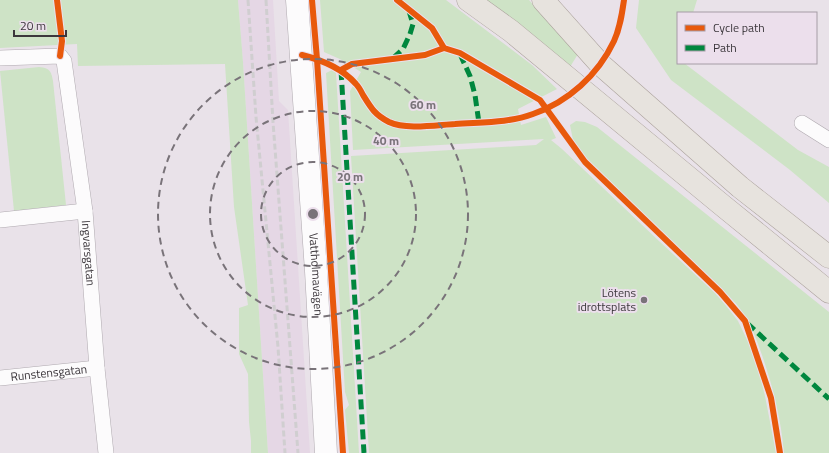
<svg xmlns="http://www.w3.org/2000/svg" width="829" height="453" viewBox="0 0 829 453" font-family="'Titillium Web',sans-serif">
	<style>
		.built { fill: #e5d7e5 }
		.green { fill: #cee3c6 }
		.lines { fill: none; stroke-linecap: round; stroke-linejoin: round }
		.minor-casing { stroke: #afa9af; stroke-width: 16 }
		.secondary-casing { stroke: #afa9af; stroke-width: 23 }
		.primary-casing { stroke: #aba29c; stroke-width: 23 }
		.minor { stroke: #fcfbfc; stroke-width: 15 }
		.secondary { stroke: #fcfbfc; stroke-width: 22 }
		.primary { stroke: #e7e3de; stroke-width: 22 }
		.rail { stroke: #d0ced0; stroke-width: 3; stroke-dasharray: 6 3; stroke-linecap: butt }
		.quiet { stroke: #00873e; stroke-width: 5; stroke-dasharray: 10 5; stroke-linecap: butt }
		.cycleway-casing { stroke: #ecdfec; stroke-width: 8 }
		.cycleway { stroke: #e8590c; stroke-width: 6 }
		.ring { fill: none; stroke: #797379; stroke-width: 2; stroke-dasharray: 7 5 }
		.poi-dot { fill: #797379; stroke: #ecdfec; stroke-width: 1.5 }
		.labels { text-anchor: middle; stroke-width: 4; stroke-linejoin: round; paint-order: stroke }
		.street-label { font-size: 12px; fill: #3c373c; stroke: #ecdfec }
		.poi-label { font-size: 12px; fill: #3c373c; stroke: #ecdfec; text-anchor: end }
		.centre { fill: #797379; stroke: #ecdfec; stroke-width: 2 }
		.ring-label { font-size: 12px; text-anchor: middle; font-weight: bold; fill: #797379; stroke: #ecdfec; stroke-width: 4; stroke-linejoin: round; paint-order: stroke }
	</style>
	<rect width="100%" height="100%" fill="#e9e2e9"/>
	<!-- built -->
	<path class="built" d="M 238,0 L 273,0 L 279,101 L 288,110 L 310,453 L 268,453 L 243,62 Z"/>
	<!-- green -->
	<g class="green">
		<path d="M 0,0 L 238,0 L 243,62 L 268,453 L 251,453 L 251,441 L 249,422 L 248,374 L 239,354 L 239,308 L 248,305 L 234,207 L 225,64 L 78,66 L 77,44 L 0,48 Z"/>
		<path d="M 320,0 L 446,0 L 532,65 L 557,89 L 518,109 L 521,125 L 546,117 L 556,138 L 551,140 L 562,149 L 659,241 L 715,293 L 727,307 L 738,321 L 750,346 L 760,376 L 765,396 L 776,453 L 369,453 L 351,156 L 536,145 L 544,139 L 353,150 L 350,91 L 361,72 L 342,60 L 324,52 Z"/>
		<path d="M 486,0 L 529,0 L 578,54 L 570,67 Z"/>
		<path d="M 639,0 L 697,0 L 693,13 L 678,13 L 678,63 L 684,63 L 798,150 L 829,167 L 829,203 L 790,170 L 671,80 L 636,28 Z"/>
		<path d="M 39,67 C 50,68 51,71 53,81 L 66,205 L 14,211 L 0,71 Z"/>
		<path d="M 332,70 L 336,73 L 359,453 L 349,453 L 345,410 L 349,405 L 345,392 L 326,73 Z"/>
		<path d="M 576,121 L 585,122 L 597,127 L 829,312 L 829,453 L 784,453 C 781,419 773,387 762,355 C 757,341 752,326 743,313 C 738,305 730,297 723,290 L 626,198 L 608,180 L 585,162 L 573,140 L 570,125 Z"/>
	</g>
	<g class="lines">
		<defs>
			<g id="minor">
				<path id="s1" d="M 0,58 L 60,56 L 64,61 L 85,211 L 97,368 L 106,453"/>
				<path d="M 802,123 L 829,140"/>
				<path d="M 0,220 L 85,211"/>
				<path id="s2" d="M 0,378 L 97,368"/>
			</g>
			<g id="secondary">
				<path id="s3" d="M 297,0 L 316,271 L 326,453"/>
			</g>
			<g id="primary">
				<path d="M 468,0 L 511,31 L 722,205 L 829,292"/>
				<path d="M 543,0 L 601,65 L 740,187 L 829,257"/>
			</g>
		</defs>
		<!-- minor casing -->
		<use href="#minor" class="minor-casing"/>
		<!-- secondary casing -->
		<use href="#secondary" class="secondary-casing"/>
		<!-- primary casing -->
		<use href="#primary" class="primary-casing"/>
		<!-- minor -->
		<use href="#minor" class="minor"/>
		<!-- secondary -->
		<use href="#secondary" class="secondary"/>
		<!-- primary -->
		<use href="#primary" class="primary"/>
		<!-- rail -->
		<g class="rail">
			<path d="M 248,0 L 256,117 L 278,347 L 285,453"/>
			<path d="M 266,0 L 273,122 L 298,453"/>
		</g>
		<!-- quiet -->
		<g class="quiet">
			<path d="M 460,54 L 470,76 L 475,95 L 479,123"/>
			<path d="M 393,58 L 403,49 L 410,34 L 413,24 L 409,11"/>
			<path d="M 341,70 L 364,453"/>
			<path d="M 747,323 L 829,399"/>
		</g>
		<defs>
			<g id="cycleway">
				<path d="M 57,0 L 62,41 L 60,56"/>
				<path d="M 312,0 L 317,59 L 343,453"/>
				<path d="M 397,0 L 432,28 L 444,48 L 460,53 L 540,100 L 585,162 L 720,292 L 745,321 L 771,398 L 780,453"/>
				<path d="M 302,55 C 322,60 342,68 356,84 C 359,87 361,91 363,95 C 371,108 375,115 389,122 C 406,130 436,125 455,124 C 481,122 509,123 533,114 C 568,102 598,75 614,41 C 620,28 622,14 624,0"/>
				<path d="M 341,70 L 352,64 L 425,55 L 444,48"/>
			</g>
		</defs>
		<!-- cycleway casing -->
		<use href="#cycleway" class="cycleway-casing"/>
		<!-- cycleway -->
		<use href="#cycleway" class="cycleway"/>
	</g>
	<!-- distance rings -->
	<g class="ring">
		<circle cx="313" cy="214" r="52"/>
		<circle cx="313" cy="214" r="103"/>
		<circle cx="313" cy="214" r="155"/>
	</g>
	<!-- markers -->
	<circle class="poi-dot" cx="644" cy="300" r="4"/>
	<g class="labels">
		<!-- street labels -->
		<g class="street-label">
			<text dy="4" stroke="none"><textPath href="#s1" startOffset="260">Ingvarsgatan</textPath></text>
			<text dy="4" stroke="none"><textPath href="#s3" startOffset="275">Vattholmavägen</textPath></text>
			<text dy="4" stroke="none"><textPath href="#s2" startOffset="49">Runstensgatan</textPath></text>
		</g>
		<!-- poi labels -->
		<g class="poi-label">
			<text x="636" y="297">Lötens<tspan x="636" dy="14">idrottsplats</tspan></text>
		</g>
	</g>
	<circle cx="313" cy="214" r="6" class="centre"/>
	<g class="ring-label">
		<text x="423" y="109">60 m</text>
		<text x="386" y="145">40 m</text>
		<text x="350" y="181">20 m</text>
	</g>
	<!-- legend -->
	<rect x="677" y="12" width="140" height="52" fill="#ecdfec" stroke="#a69ca6"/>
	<rect x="685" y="25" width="20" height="6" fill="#e8590c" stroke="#a69ca6"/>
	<text x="713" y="32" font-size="12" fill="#3c373c">Cycle path</text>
	<rect x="685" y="45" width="20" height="6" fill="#00873e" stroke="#a69ca6"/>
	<text x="713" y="52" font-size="12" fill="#3c373c">Path</text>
	<!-- scale -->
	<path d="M14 30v6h52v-6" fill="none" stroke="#3c373c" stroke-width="2"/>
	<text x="20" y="30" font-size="12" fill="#3c373c" stroke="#ecdfec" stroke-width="3" paint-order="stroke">20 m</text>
</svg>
